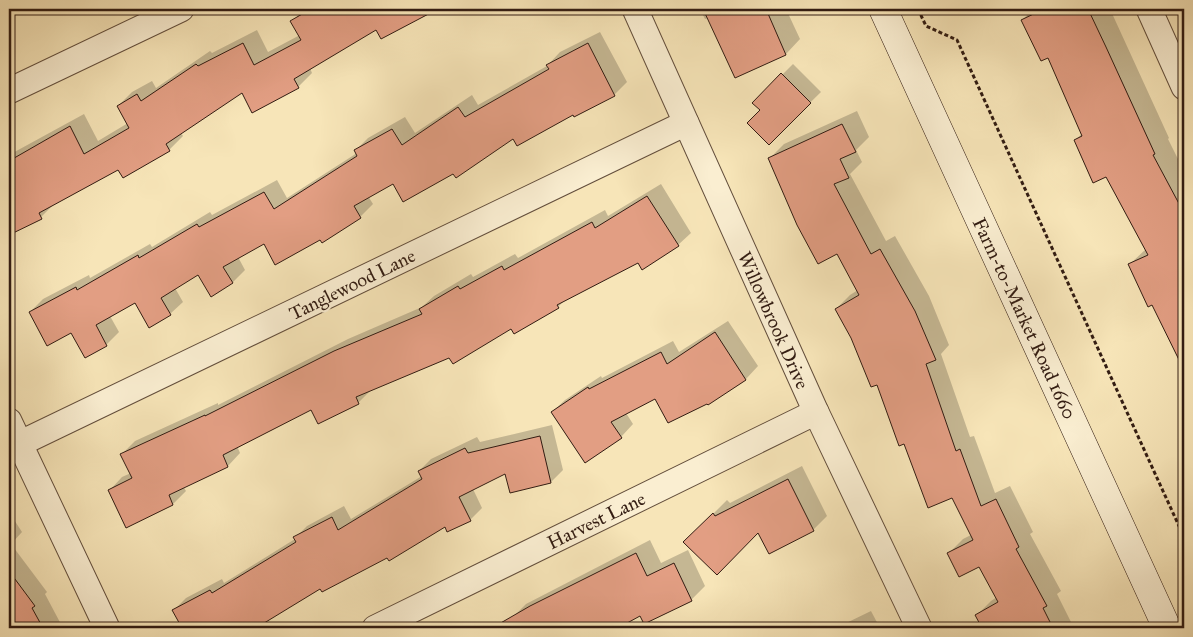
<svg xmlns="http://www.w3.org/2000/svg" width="1193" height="637" viewBox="0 0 1193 637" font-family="'IM FELL Great Primer',serif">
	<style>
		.shadow { fill: #0003 }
		.building { fill: #e29e83; stroke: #321c12 }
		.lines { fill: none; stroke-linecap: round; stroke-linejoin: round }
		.minor-casing { stroke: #634e3c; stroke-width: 27 }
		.secondary-casing { stroke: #321c12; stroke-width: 29 }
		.path { stroke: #321c12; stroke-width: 3; stroke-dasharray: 4 2.5; stroke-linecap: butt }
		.minor { stroke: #faeed1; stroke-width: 25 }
		.secondary { stroke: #faeed1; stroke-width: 28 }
		.labels { text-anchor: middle; stroke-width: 4.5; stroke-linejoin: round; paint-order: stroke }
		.street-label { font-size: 19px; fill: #321c12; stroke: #faeed1 }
	</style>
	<rect width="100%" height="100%" fill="#f7e5b8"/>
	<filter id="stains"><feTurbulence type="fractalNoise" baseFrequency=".004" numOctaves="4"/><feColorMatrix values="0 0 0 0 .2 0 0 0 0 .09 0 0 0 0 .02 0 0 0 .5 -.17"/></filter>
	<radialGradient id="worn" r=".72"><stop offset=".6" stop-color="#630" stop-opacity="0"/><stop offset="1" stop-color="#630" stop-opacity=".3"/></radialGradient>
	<!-- shadow -->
	<g class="shadow">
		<path d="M 304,9 L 435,9 L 377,28 L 310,68 L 312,73 L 298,87 L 242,91 L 181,133 L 183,136 L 169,150 L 119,168 L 55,203 L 41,217 L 9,234 L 9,155 L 84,114 L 98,141 L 128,123 L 118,106 L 132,92 L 152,81 L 156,88 L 210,51 L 212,53 L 257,30 L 268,52 L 300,35 L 292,22 Z"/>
		<path d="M 700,9 L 786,9 L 800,39 L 786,54 L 735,76 L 709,18 L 705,19 Z"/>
		<path d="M 1034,9 L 1110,9 L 1169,138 L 1168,139 L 1184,171 L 1184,368 L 1153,303 L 1130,264 L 1146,249 L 1107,175 L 1075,140 L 1082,134 L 1048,56 L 1022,20 Z"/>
		<path d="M 600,32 L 627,82 L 614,95 L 575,116 L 573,113 L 514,138 L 453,172 L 393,182 L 368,196 L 373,204 L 360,217 L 322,241 L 321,239 L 265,243 L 238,257 L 245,270 L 233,282 L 212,295 L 199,273 L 175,288 L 183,302 L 170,314 L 136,302 L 110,316 L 119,332 L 106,345 L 30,312 L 43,299 L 89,275 L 90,278 L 150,244 L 152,247 L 210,212 L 212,215 L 277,180 L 287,198 L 357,153 L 355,151 L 368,138 L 405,117 L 415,133 L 472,95 L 478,105 L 547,66 L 560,52 Z"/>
		<path d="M 793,64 L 821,92 L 769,143 L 761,110 L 754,103 Z"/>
		<path d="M 857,111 L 869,137 L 856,150 L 862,162 L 850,174 L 886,241 L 895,236 L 929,296 L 949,345 L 941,354 L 970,437 L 974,436 L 995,493 L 1010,486 L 1033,532 L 1030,534 L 1061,591 L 1057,594 L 1074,628 L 984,628 L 977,615 L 991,601 L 997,597 L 979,565 L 949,553 L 963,539 L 971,535 L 953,497 L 905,442 L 878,383 L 836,309 L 850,295 L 858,290 L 838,253 L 770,158 L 784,144 Z"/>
		<path d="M 661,184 L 691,233 L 678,245 L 638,261 L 566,299 L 558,307 L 371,390 L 358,403 L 312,408 L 237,446 L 240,453 L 228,466 L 183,486 L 186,491 L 173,504 L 126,526 L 110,490 L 122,477 L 131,473 L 122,454 L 135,441 L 218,403 L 218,405 L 348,339 L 422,307 L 434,296 L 471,274 L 473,277 L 515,254 L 518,258 L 605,210 L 608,216 Z"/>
		<path d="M 728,321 L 758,366 L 746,379 L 708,403 L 656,397 L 626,413 L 633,424 L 621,437 L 552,412 L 565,400 L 601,376 L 602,378 L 673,341 L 679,352 Z"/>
		<path d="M 552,425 L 563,470 L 551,482 L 506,472 L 473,489 L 482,508 L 470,520 L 445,525 L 388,557 L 321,588 L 244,628 L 184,628 L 174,610 L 186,598 L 222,579 L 224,583 L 295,539 L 295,538 L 307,526 L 344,506 L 351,519 L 422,476 L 419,471 L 431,459 L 477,437 L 480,442 Z"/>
		<path d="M 802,466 L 827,516 L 813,530 L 759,531 L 685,542 L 727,500 L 730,503 Z"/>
		<path d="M 9,512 L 22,532 L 11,544 L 47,592 L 45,594 L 63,628 L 9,628 Z"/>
		<path d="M 650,540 L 661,563 L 688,550 L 705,586 L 691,600 L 641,615 L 616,628 L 518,628 L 512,618 L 526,604 Z"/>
		<path d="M 871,611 L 880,628 L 836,628 Z"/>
	</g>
	<!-- building -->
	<g class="building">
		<path d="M 311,9 L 438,9 L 381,39 L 376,30 L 294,79 L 299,88 L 252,113 L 242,93 L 166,144 L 170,151 L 123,178 L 118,170 L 39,213 L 42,219 L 9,235 L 9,161 L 70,126 L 84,154 L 129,128 L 117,106 L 137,94 L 141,101 L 196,64 L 198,66 L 243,43 L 254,65 L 301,40 L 290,21 Z"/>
		<path d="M 703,9 L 766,9 L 786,55 L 735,78 Z"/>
		<path d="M 1044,9 L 1088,9 L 1106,47 L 1155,154 L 1153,155 L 1184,213 L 1184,370 L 1152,305 L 1148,307 L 1128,264 L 1148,255 L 1106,177 L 1093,183 L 1074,140 L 1082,136 L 1048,58 L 1041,61 L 1021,20 Z"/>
		<path d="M 588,43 L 615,96 L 574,117 L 573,115 L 517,146 L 513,139 L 456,178 L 453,174 L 403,202 L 393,184 L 354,206 L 361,218 L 322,243 L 320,240 L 275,265 L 264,244 L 223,267 L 233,283 L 211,297 L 198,275 L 161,298 L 171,315 L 149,328 L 135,303 L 96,325 L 107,346 L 85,358 L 71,333 L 47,346 L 29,312 L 76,287 L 77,290 L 138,255 L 139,258 L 197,224 L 199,227 L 264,192 L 274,209 L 357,156 L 354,150 L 392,129 L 402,145 L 458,107 L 465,117 L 549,69 L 546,65 Z"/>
		<path d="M 781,73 L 811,103 L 769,145 L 747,123 L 760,110 L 752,103 Z"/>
		<path d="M 842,124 L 856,152 L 840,159 L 849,178 L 834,184 L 871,254 L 880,249 L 915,311 L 936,360 L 926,364 L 956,451 L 960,449 L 981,506 L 996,499 L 1019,547 L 1016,549 L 1047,606 L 1043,608 L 1053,628 L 982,628 L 975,615 L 998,602 L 979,567 L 959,577 L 947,553 L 973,540 L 952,498 L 928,508 L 904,444 L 899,446 L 877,385 L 871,387 L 851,338 L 835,309 L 859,295 L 837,254 L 818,264 L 797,225 L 768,158 Z"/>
		<path d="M 647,196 L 679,246 L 642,270 L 638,263 L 557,305 L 559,308 L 514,334 L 511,329 L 453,364 L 449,358 L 356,397 L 359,404 L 318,424 L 311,410 L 223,455 L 228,467 L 169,495 L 173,505 L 126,528 L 108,490 L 132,478 L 120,454 L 205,415 L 205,416 L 334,351 L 422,314 L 419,309 L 458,286 L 460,289 L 502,266 L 504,270 L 592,222 L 595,228 Z"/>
		<path d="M 715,332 L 746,380 L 708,405 L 707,404 L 668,423 L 655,399 L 611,422 L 622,438 L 585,463 L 551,412 L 588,387 L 589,389 L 661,352 L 667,364 Z"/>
		<path d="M 540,436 L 551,483 L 510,493 L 505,474 L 459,497 L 471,521 L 447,532 L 445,527 L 389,561 L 387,558 L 322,592 L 320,589 L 256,628 L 182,628 L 172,610 L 210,590 L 212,593 L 296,542 L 293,537 L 332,517 L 338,530 L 422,479 L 418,471 L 465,448 L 468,453 Z"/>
		<path d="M 788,479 L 814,531 L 769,554 L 758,533 L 717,575 L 683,542 L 713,513 L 715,516 Z"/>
		<path d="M 636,553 L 647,576 L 674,563 L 692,601 L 644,624 L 640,616 L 618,628 L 492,628 L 530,606 Z"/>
		<path d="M 9,571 L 35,606 L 32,608 L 43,628 L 9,628 Z"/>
	</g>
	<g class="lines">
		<defs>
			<g id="minor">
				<path d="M 635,9 L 816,412 L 919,628"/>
				<path d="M 1149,9 L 1184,87"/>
				<path d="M 9,91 L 181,9"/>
				<path d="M 9,421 L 107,628"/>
				<path d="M 19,444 L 686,123"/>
				<path d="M 375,628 L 816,412"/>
			</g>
			<path id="secondary" d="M 883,9 L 1167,628"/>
		</defs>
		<!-- minor casing -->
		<use href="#minor" class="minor-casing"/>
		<!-- secondary casing -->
		<use href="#secondary" class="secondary-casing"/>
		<!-- path -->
		<path class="path" d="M 918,9 L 926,26 L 957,40 L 1184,537"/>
		<!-- minor -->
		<use href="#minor" class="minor"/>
		<!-- secondary -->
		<use href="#secondary" class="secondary"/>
	</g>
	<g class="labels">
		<!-- street labels -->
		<g class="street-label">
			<text transform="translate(352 284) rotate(-26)" y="7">Tanglewood Lane</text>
			<text transform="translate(1025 318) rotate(65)" y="7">Farm-to-Market Road 1660</text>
			<text transform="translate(774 320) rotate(66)" y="7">Willowbrook Drive</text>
			<text transform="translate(596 520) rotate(-26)" y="7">Harvest Lane</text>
		</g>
	</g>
	<!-- margin -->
	<rect width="1193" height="637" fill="none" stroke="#f7e5b8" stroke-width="30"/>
	<rect x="10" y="10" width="1173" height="617" fill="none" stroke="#321c12" stroke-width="2.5"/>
	<rect x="15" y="15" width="1163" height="607" fill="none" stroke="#321c12"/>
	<rect width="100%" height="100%" filter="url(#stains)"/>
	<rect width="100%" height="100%" fill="url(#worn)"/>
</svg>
